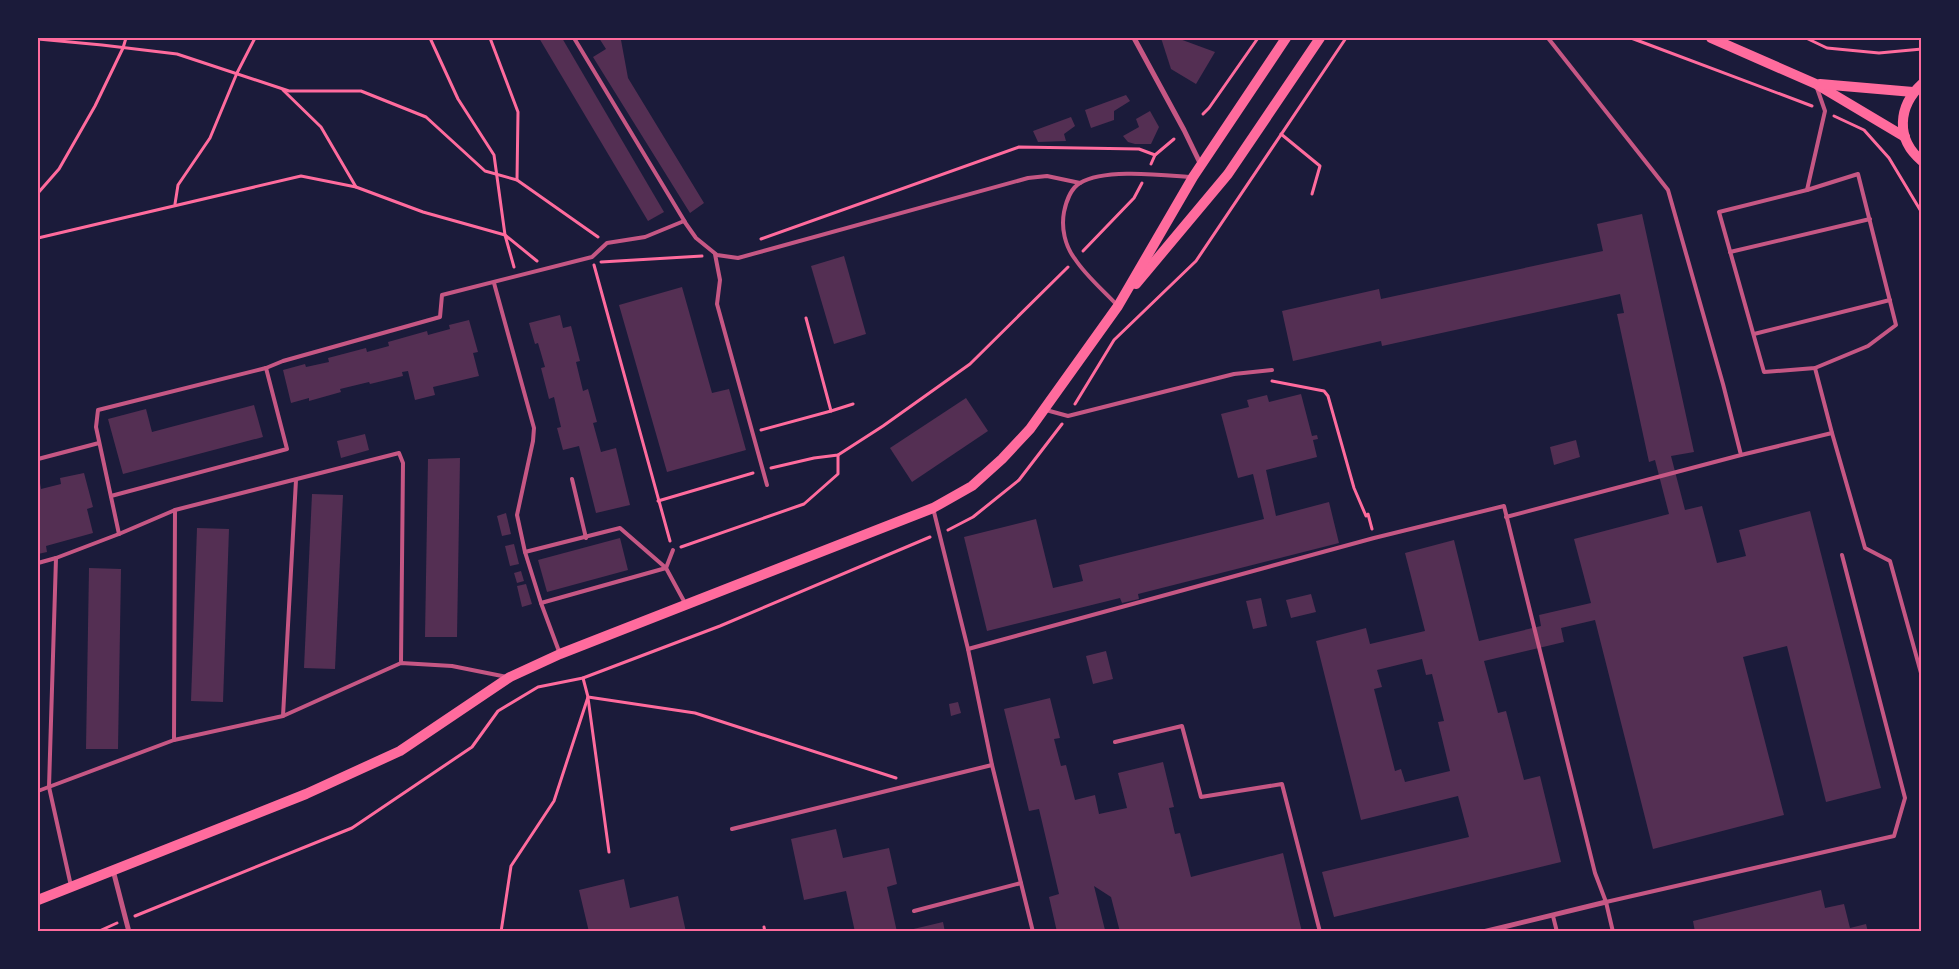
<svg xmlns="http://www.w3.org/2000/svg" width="1959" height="969" viewBox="0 0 1959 969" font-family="Commissioner,sans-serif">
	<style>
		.building { fill: #542f53; fill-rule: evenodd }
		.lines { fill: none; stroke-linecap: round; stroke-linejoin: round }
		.path { stroke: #ff6b9d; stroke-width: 3 }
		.service { stroke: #c65784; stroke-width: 4 }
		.minor { stroke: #c65784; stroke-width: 5 }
		.secondary { stroke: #ff6b9d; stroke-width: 10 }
		.neatline { fill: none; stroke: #ff6b9d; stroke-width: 2 }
	</style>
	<rect width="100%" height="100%" fill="#1b1b3a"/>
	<!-- building -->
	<g class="building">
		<path d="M 539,38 L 562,38 L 664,212 L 648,221 Z"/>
		<path d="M 599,38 L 620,38 L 621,40 L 628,78 L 704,203 L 690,213 L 593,57 L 606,49 Z"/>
		<path d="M 1161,38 L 1177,38 L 1215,52 L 1196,84 L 1171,69 Z"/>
		<path d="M 1126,95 L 1130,101 L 1114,111 L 1114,120 L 1091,128 L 1085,110 Z"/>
		<path d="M 1150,111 L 1159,127 L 1151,144 L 1135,144 L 1128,142 L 1123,136 L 1139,127 L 1136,119 Z"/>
		<path d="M 1071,117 L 1075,126 L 1064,134 L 1066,141 L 1038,142 L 1033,131 Z"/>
		<path d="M 1642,214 L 1694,452 L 1671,456 L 1685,510 L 1702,506 L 1717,563 L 1746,556 L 1739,530 L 1810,511 L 1881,788 L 1826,802 L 1787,646 L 1743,657 L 1784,815 L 1653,849 L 1595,620 L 1561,628 L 1564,642 L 1484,661 L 1498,713 L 1506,711 L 1524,780 L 1540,776 L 1561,862 L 1334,917 L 1322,872 L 1469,837 L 1458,796 L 1361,820 L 1316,641 L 1366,628 L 1370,644 L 1425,631 L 1405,553 L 1454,540 L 1479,641 L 1541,626 L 1539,615 L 1591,603 L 1574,539 L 1669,514 L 1655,460 L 1649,462 L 1617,314 L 1624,313 L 1620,294 L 1382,346 L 1381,341 L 1293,361 L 1282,311 L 1379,289 L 1381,299 L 1603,251 L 1597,224 ZM 1422,659 L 1426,675 L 1432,674 L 1444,721 L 1438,722 L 1450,771 L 1405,782 L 1401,769 L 1395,771 L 1374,689 L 1382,687 L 1377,670 Z"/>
		<path d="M 844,256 L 866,334 L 834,344 L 811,266 Z"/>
		<path d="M 682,287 L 712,393 L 729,389 L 746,450 L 667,472 L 619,305 Z"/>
		<path d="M 560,315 L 563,328 L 571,326 L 580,361 L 576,362 L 583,391 L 588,389 L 597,422 L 593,423 L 601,452 L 616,448 L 630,505 L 596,513 L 579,446 L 563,450 L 557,428 L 561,427 L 554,397 L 549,399 L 541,368 L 545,367 L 538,343 L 535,344 L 529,323 Z"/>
		<path d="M 469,320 L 478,352 L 473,353 L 479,376 L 433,387 L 435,395 L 415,400 L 408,371 L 402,372 L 403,376 L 370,384 L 369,382 L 340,389 L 341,392 L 309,401 L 309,398 L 291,403 L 283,370 L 305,364 L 306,367 L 329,362 L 328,358 L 366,348 L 367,352 L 389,346 L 388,342 L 427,331 L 428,335 L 450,329 L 449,325 Z"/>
		<path d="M 1301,394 L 1312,436 L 1317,435 L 1318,439 L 1313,440 L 1317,457 L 1266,470 L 1276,516 L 1329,502 L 1339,543 L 1138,594 L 1139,599 L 1122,603 L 1120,598 L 987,631 L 964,537 L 1036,519 L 1053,588 L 1083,581 L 1079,565 L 1264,519 L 1253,474 L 1238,478 L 1221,414 L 1249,407 L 1247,400 L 1267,395 L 1269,402 Z"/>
		<path d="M 966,398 L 988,431 L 912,482 L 890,448 Z"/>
		<path d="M 254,405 L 263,437 L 123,474 L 108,419 L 146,409 L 152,432 Z"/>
		<path d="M 365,434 L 369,450 L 341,458 L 337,441 Z"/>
		<path d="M 1576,440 L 1580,457 L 1554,465 L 1550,447 Z"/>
		<path d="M 460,458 L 457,637 L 425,637 L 428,459 Z"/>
		<path d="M 84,473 L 93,507 L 87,509 L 93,533 L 46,546 L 47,552 L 38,554 L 38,484 L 40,483 L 41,489 L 61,484 L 60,478 Z"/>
		<path d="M 312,494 L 343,495 L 335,669 L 304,668 Z"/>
		<path d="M 506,513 L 511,534 L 502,536 L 497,516 Z"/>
		<path d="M 197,528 L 229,529 L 223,702 L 191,701 Z"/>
		<path d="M 620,538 L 628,570 L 547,592 L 538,560 Z"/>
		<path d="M 514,544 L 519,564 L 510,566 L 505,546 Z"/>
		<path d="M 89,568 L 121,569 L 118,749 L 86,749 Z"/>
		<path d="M 521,571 L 524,581 L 517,583 L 514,573 Z"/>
		<path d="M 526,584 L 532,604 L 522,607 L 517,586 Z"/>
		<path d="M 1311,594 L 1316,612 L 1291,618 L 1286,600 Z"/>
		<path d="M 1261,598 L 1267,626 L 1253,629 L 1246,601 Z"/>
		<path d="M 1106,651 L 1113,679 L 1093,684 L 1086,656 Z"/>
		<path d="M 1050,698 L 1060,738 L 1054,739 L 1061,766 L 1066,765 L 1075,800 L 1095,795 L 1099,814 L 1127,808 L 1118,773 L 1163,762 L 1174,807 L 1169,808 L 1175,834 L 1180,833 L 1191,877 L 1283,853 L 1302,932 L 1120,932 L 1111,897 L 1094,886 L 1105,930 L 1057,932 L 1049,897 L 1059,894 L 1039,809 L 1029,811 L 1004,709 Z"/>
		<path d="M 958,702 L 961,713 L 951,716 L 949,704 Z"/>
		<path d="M 836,829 L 843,858 L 889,848 L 897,884 L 887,887 L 897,932 L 855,932 L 846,891 L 804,900 L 791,839 Z"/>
		<path d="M 624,879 L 630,908 L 678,896 L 686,932 L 589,932 L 579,890 Z"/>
		<path d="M 1821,890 L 1825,908 L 1844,904 L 1850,928 L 1866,924 L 1868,932 L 1695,932 L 1693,921 Z"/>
		<path d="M 943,922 L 945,932 L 905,932 L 905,931 Z"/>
	</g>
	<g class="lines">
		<!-- path -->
		<g class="path">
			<path d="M 430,38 L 458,99 L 494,155 L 505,235 L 514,267"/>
			<path d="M 490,38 L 518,112 L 517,180"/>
			<path d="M 1631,38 L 1812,106"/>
			<path d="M 1806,38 L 1827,48 L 1879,53 L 1922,49"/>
			<path d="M 38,39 L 102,45 L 177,54 L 289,91 L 361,91 L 426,117 L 485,171 L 517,180 L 598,237"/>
			<path d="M 283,90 L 321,127 L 356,187"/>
			<path d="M 1203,114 L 1209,108 L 1258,38"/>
			<path d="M 1834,116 L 1864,130 L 1889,158 L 1922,213"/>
			<path d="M 1281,134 L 1320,166 L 1312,194"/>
			<path d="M 1151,164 L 1155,155 L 1174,139"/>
			<path d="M 38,193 L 59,169 L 95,106 L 123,48 L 126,38"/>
			<path d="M 175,204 L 178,185 L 210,138 L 237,73 L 255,38"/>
			<path d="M 38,238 L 301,176 L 356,187 L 423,212 L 505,235 L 537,261"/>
			<path d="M 761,239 L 1019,147 L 1139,149 L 1155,155"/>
			<path d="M 1083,251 L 1134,198 L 1142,183"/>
			<path d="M 601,262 L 702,256"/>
			<path d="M 594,265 L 670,541"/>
			<path d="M 1272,381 L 1324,391 L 1328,396 L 1354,488 L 1366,516 L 1368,514 L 1372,529"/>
			<path d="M 1075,404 L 1114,340 L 1196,261 L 1346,38"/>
			<path d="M 831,411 L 853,404"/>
			<path d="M 761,430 L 831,411 L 806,318"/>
			<path d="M 771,468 L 814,458 L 838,455 L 883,426 L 970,364 L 1068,267"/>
			<path d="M 658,501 L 753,473"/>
			<path d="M 948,530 L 973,517 L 1019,480 L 1062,424"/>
			<path d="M 681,547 L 804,504 L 838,474 L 838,455"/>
			<path d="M 583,678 L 588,697 L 695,713 L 896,778"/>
			<path d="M 588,698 L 609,852"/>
			<path d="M 135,916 L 352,828 L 472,747 L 498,711 L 538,687 L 583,678 L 720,626 L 930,537"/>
			<path d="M 764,927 L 765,932"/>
			<path d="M 97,932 L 117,923"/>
			<path d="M 501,932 L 511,866 L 554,801 L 588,697"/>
		</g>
		<!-- service -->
		<g class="service">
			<path d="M 574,38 L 685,222"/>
			<path d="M 1858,174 L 1896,325 L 1868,346 L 1815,368 L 1764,372 L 1719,212 L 1807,190 Z"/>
			<path d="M 1807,190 L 1825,111 L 1817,88"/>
			<path d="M 1730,252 L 1870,219"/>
			<path d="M 715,254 L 720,280 L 717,304 L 767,485"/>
			<path d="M 494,283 L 534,428 L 533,441 L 517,515 L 525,552 L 541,603 L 560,654"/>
			<path d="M 1117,305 C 1103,290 1086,276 1075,259 C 1065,246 1061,228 1064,212 C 1066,202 1071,188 1080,183 C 1104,168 1163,175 1191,177"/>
			<path d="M 1754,334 L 1890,300"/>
			<path d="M 1815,368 L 1832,433 L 1865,548 L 1890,561 L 1921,673"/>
			<path d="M 1046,410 L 1068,416 L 1234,374 L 1272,370"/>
			<path d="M 1741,455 L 1832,433"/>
			<path d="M 38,459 L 99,443"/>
			<path d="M 572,479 L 586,538"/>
			<path d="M 111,496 L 287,449 L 266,368"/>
			<path d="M 933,508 L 968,649 L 992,765 L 1033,932"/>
			<path d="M 1506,517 L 1741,455 L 1723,384 L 1668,190 L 1548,38"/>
			<path d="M 119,534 L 96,427 L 98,410 L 266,368 L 283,361 L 440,317 L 442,295 L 592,257 L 607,243 L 645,237 L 684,221 L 696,238 L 717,255 L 738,258 L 1028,178 L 1047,176 L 1080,183"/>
			<path d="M 525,552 L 620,528 L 666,568 L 685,603"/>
			<path d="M 56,558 L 49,787 L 71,886"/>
			<path d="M 38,563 L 56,558 L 119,534 L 175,510 L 399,453 L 403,463 L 401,663"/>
			<path d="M 666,568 L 673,550"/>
			<path d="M 541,603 L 666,568"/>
			<path d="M 968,649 L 1374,538 L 1504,506 L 1595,873 L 1606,902 L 1613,932"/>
			<path d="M 283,716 L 296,480"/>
			<path d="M 174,740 L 175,510"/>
			<path d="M 1115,742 L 1182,726 L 1201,797 L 1282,784 L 1320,932"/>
			<path d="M 38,791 L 174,740 L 283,716 L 401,663 L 452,666 L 507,677"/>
			<path d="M 732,829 L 992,765"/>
			<path d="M 1606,902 L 1894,836 L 1905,798 L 1842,555"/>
			<path d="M 914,911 L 1021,883"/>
			<path d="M 1553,916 L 1557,932"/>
		</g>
		<!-- minor -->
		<g class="minor">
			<path d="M 1134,38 L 1184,130 L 1201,165"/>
			<path d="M 113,870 L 129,932"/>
			<path d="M 1483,932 L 1606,902"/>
		</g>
		<!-- secondary -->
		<g class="secondary">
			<path d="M 1711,38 L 1816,84 L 1905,137"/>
			<path d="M 1820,84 L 1913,92"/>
			<path d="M 1922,84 C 1898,106 1895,139 1922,161"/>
			<path d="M 1136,284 L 1228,174 L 1320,38"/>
			<path d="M 38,900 L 306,794 L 400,751 L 510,677 L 560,654 L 933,508 L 972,486 L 1002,459 L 1030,429 L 1118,306 L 1193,177 L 1286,38"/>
		</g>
	</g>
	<!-- border -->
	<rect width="1959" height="969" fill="none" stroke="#1b1b3a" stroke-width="78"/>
	<rect x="39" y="39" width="1881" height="891" class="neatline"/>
</svg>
